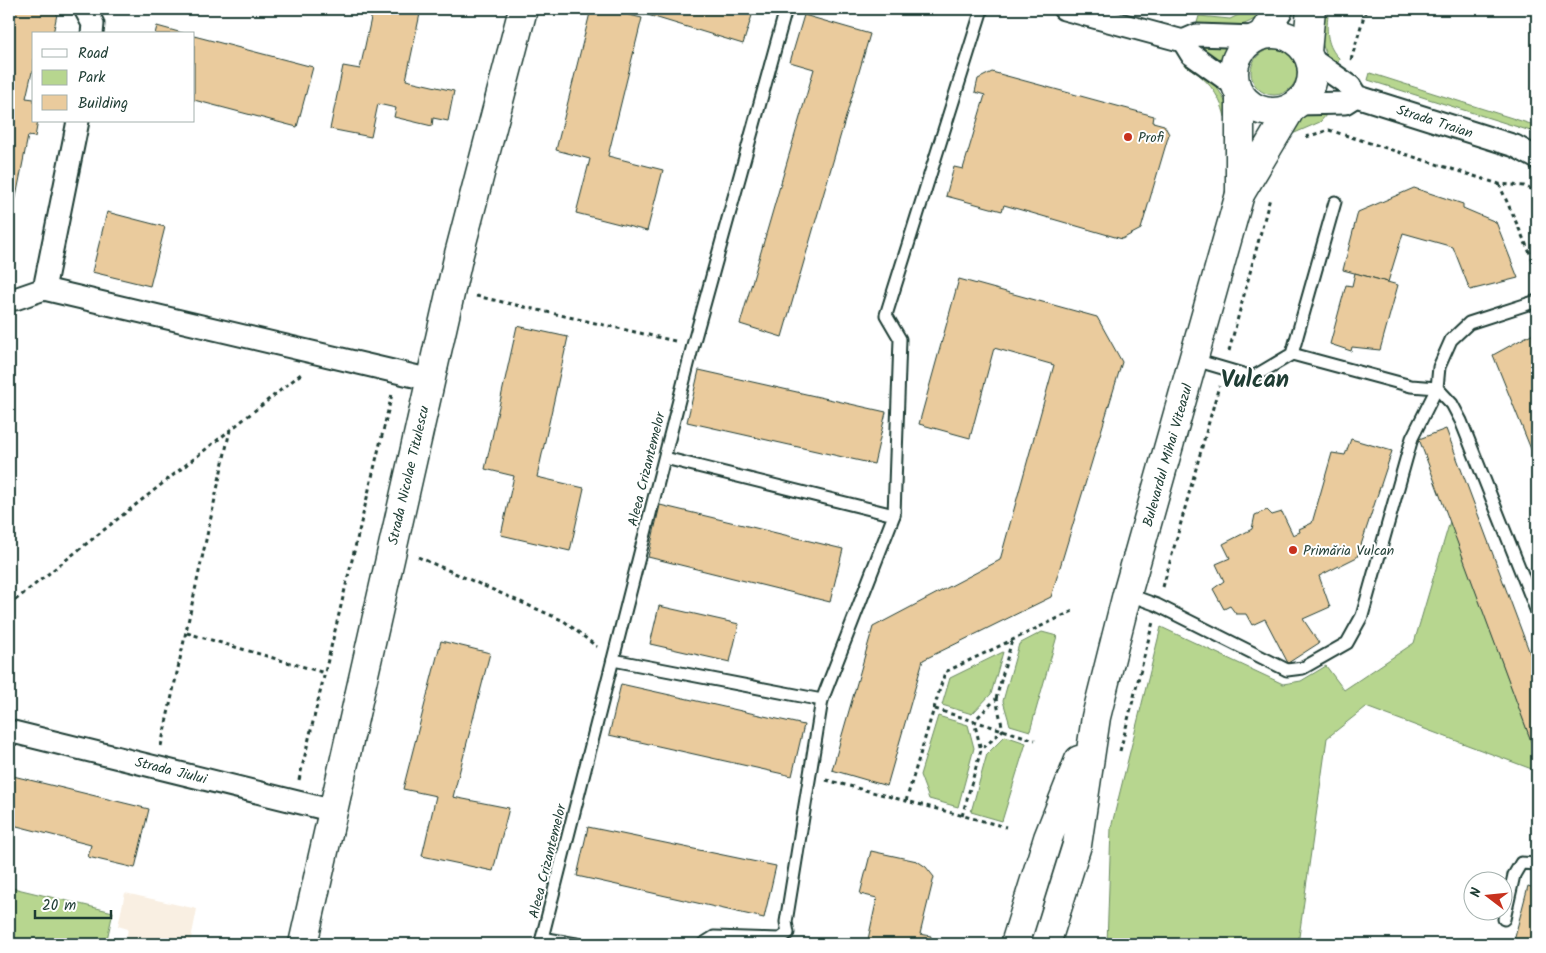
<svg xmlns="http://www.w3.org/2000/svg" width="1546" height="953" viewBox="0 0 1546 953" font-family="Kalam,sans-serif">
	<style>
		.built { fill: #f9efe2 }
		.green { fill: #b7d68f; stroke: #6b8a62 }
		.building { fill: #eacb9d; stroke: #1f3d34 }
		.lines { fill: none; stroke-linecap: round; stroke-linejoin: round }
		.service-casing { stroke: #1f3d34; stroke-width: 15 }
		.minor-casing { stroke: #1f3d34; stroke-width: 25 }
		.primary-casing { stroke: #1f3d34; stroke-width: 31 }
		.path { stroke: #1f3d34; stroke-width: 3; stroke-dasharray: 4 4; stroke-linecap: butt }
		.service { stroke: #fff; stroke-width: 11 }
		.minor { stroke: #fff; stroke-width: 21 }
		.primary { stroke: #fff; stroke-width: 28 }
		.poi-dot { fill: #c8321e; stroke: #fff; stroke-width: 2 }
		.labels { text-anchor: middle; stroke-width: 4; stroke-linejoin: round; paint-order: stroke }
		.street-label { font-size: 14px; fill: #1f3d34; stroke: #fff }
		.poi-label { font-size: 14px; fill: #1f3d34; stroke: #fff; text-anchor: start }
		.town-label { font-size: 24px; font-weight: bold; fill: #1f3d34; stroke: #fff }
	</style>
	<rect width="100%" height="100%" fill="#fff"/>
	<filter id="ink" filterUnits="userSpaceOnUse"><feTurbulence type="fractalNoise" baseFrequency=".02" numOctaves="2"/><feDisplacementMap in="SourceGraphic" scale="10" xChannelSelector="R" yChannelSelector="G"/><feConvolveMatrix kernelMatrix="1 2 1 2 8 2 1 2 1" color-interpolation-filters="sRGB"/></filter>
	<g filter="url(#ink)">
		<!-- built -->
		<path class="built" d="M 125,893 L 197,909 L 190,944 L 125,944 L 128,929 L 118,926 Z"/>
		<!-- green -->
		<g class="green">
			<path d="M 1251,9 L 1266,9 C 1247,31 1222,28 1196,26 L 1199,16 L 1230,19 Z"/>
			<path d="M 1321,14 L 1328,16 C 1326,31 1327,47 1339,58 L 1337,66 C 1319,53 1321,33 1321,14 Z"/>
			<path d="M 1191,44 L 1228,44 L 1221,67 Z"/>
			<circle cx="1274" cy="72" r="23"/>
			<path d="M 1185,62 C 1211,79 1223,88 1231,119 L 1225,117 C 1220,94 1205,76 1184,65 Z"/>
			<path d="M 1370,73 L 1537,126 L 1537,133 L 1368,80 Z"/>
			<path d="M 1305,114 L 1327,114 L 1320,122 L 1290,135 Z"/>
			<path d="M 1450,521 L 1537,757 L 1537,771 L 1366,707 L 1327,738 L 1298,944 L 1107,944 L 1111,828 L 1161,627 L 1283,684 L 1301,681 L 1326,666 L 1344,690 L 1414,643 Z"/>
			<path d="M 1042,632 L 1057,636 L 1030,731 L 1010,725 L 1003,701 L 1019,644 Z"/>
			<path d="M 1003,652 L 991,694 L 972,714 L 942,705 L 950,678 Z"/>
			<path d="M 938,716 L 968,725 L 974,748 L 958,807 L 929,799 L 920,775 Z"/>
			<path d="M 1005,736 L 1026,743 L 1002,821 L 971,812 L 987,754 Z"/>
			<path d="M 9,887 L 113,912 L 106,944 L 9,944 Z"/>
		</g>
		<!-- building -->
		<g class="building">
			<path d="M 9,9 L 58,9 L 53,34 L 34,34 L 34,72 L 32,72 L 26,98 L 34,99 L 34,121 L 38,121 L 35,137 L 28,136 L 9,233 Z"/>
			<path d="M 373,9 L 421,9 L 406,80 L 454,91 L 448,121 L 433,118 L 432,126 L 394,117 L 396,108 L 378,104 L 371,137 L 330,129 L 343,66 L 360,69 Z"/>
			<path d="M 591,9 L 604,9 L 642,18 L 608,156 L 663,170 L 647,231 L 576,213 L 590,159 L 556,150 Z"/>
			<path d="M 628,9 L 754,9 L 743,44 Z"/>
			<path d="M 804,15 L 870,34 L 782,337 L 740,324 L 814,69 L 790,62 Z"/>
			<path d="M 157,26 L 186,34 L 155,34 Z"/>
			<path d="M 194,36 L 313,67 L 297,127 L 194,100 Z"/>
			<path d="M 992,72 L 1154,116 L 1153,122 L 1164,125 L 1169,134 L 1141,229 L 1122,239 L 1004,205 L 1002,211 L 946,196 L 954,167 L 963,169 L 985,95 L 975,92 L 978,79 Z"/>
			<path d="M 1414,188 L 1463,204 L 1463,208 L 1496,222 L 1518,278 L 1470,290 L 1453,247 L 1403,233 L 1388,282 L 1343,270 L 1358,212 Z"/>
			<path d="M 107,212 L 165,227 L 150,286 L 92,272 Z"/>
			<path d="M 1355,273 L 1398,285 L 1380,350 L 1352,347 L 1351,351 L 1330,344 L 1346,285 L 1352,286 Z"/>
			<path d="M 959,279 L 1097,317 L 1122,362 L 1051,597 L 923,660 L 887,786 L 832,770 L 873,627 L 1000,560 L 1054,365 L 994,348 L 970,438 L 919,424 Z"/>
			<path d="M 517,326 L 568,337 L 537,477 L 584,488 L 570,551 L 501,535 L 514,476 L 485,469 Z"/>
			<path d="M 1537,331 L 1537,464 L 1493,355 Z"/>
			<path d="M 699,370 L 886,412 L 874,464 L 687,422 Z"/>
			<path d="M 1446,429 L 1537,672 L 1537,757 L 1419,439 Z"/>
			<path d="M 1351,439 L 1392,451 L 1357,557 L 1319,576 L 1330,607 L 1303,619 L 1319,643 L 1288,663 L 1265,619 L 1252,625 L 1246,614 L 1236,614 L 1230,606 L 1224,609 L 1213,589 L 1224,581 L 1216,564 L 1230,558 L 1223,544 L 1252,529 L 1255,515 L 1267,510 L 1272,515 L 1282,512 L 1293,535 L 1300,532 L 1299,529 L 1312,523 L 1332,453 L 1345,455 Z"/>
			<path d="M 660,505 L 843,549 L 830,602 L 648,557 Z"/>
			<path d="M 659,606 L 739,624 L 730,662 L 650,644 Z"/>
			<path d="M 441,641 L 490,653 L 453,797 L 509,808 L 493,871 L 422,856 L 436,796 L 403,789 Z"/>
			<path d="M 621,684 L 804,725 L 792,776 L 609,735 Z"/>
			<path d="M 9,775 L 149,809 L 135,868 L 88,857 L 91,845 L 9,824 Z"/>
			<path d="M 588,827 L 776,866 L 764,918 L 577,876 Z"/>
			<path d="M 871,851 L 917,861 L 926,867 L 934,877 L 920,934 L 931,936 L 930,944 L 867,944 L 877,898 L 860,894 Z"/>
			<path d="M 1528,886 L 1537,889 L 1537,944 L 1513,944 Z"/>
		</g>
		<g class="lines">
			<defs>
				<g id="service">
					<path d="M 1292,354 L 1411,386 L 1437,388 L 1452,404 L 1461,421 L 1537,612"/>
					<path d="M 1195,360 L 1253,377 L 1292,354 L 1335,202"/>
					<path d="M 665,458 L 894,515 L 822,700 L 786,922 L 788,933 L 780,939 L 714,937 L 703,944"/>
					<path d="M 894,515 L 900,339 L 886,315 L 982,9"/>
					<path d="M 1127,594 L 1157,605 L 1287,670 L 1303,668 L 1347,643 L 1362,616 L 1412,438 L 1437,388 L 1439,367 L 1451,340 L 1469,323 L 1537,301"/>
					<path d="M 613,660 L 822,700"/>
					<path d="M 1504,919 L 1514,875 L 1521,863 L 1537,864"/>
					<path d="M 542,938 L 693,345 L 786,9"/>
					<path d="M 541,944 L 542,938 L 576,944"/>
				</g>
				<g id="minor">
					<path d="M 85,9 L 93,24 L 92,34"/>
					<path d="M 1064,9 L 1183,41 L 1197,35 L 1256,37"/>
					<path d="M 1183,41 L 1191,54 L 1237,87"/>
					<path d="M 1310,58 L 1350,86 L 1356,96 L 1515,146 L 1537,158"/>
					<path d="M 1298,104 L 1345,103 L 1356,96"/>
					<path d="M 44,289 L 78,121"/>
					<path d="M 9,299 L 15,299 L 44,289 L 431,380"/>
					<path d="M 9,731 L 334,811"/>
				</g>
				<g id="primary">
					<circle cx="1273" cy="73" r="39"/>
					<path d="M 1262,35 L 1279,9"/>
					<path d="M 1307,52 L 1311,9"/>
					<path d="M 1240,194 L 1292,107"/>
					<path d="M 303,944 L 459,254 L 523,9"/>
					<path d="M 1015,944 L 1048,838 L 1079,760"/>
					<path d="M 1046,944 L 1077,845 L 1096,717 L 1127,594 L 1240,194 L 1240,94"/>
				</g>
			</defs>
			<!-- service casing -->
			<use href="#service" class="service-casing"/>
			<!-- minor casing -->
			<use href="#minor" class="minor-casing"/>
			<!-- primary casing -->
			<use href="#primary" class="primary-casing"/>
			<!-- path -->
			<g class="path">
				<path d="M 1351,60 L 1366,9"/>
				<path d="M 1306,137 L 1329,130 L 1499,184 L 1524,186 L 1537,192"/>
				<path d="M 1499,184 L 1537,269"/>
				<path d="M 476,296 L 675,341"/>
				<path d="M 1229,351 L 1270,198"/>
				<path d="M 418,557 L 564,621 L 597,647"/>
				<path d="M 1163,587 L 1219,386"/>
				<path d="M 9,605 L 301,374"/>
				<path d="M 187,633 L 325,673"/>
				<path d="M 996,699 L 1012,640"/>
				<path d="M 935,709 L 1035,740"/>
				<path d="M 161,746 L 230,430"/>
				<path d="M 1120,751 L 1153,622"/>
				<path d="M 299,780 L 392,394"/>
				<path d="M 826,780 L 1006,827"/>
				<path d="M 906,801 L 945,672 L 1073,611"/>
				<path d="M 962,816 L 981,750 L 974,721 L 996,699 L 1003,730 L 981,750"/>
			</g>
			<!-- service -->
			<use href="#service" class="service"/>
			<!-- minor -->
			<use href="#minor" class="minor"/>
			<!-- primary -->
			<use href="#primary" class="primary"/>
		</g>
	</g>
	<!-- markers -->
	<g class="poi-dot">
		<circle cx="1128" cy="137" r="5"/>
		<circle cx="1293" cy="550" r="5"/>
	</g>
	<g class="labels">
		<!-- street labels -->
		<g class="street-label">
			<text transform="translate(1435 121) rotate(18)" y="5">Strada Traian</text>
			<text transform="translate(1167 455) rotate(-74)" y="5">Bulevardul Mihai Viteazul</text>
			<text transform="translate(646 469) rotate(-76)" y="5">Aleea Crizantemelor</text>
			<text transform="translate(408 475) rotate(-77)" y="5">Strada Nicolae Titulescu</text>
			<text transform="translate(171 770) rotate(14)" y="5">Strada Jiului</text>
			<text transform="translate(547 861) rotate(-76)" y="5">Aleea Crizantemelor</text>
		</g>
		<!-- poi labels -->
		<g class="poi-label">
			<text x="1138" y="142">Profi</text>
			<text x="1303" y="555">Primăria Vulcan</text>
		</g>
		<!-- town labels -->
		<g class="town-label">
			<text x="1255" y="387">Vulcan</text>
		</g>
	</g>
	<!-- margin -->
	<rect width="1546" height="953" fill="none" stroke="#fff" stroke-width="30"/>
	<rect x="15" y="15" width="1516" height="923" fill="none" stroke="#1f3d34" stroke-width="2" filter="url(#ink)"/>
	<!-- legend -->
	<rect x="32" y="32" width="162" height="90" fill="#ffffff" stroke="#a5b1ae"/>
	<rect x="42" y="49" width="25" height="8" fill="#ffffff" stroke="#a5b1ae"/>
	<text x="78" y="58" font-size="15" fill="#1f3d34">Road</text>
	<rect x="42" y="70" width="25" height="15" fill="#b7d68f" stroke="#a5b1ae"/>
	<text x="78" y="82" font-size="15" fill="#1f3d34">Park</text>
	<rect x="42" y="95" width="25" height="15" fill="#eacb9d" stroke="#a5b1ae"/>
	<text x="78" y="108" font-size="15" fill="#1f3d34">Building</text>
	<!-- north arrow -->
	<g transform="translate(1488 896) rotate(286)"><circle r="24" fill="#ffffff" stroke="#a5b1ae"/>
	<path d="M0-4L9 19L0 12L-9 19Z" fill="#c8321e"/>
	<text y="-8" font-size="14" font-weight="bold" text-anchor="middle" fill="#1f3d34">N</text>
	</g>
	<!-- scale -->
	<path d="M35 910v8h76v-8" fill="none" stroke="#1f3d34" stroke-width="2.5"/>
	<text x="42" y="910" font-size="15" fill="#1f3d34" stroke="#ffffff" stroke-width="4" paint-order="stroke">20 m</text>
</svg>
